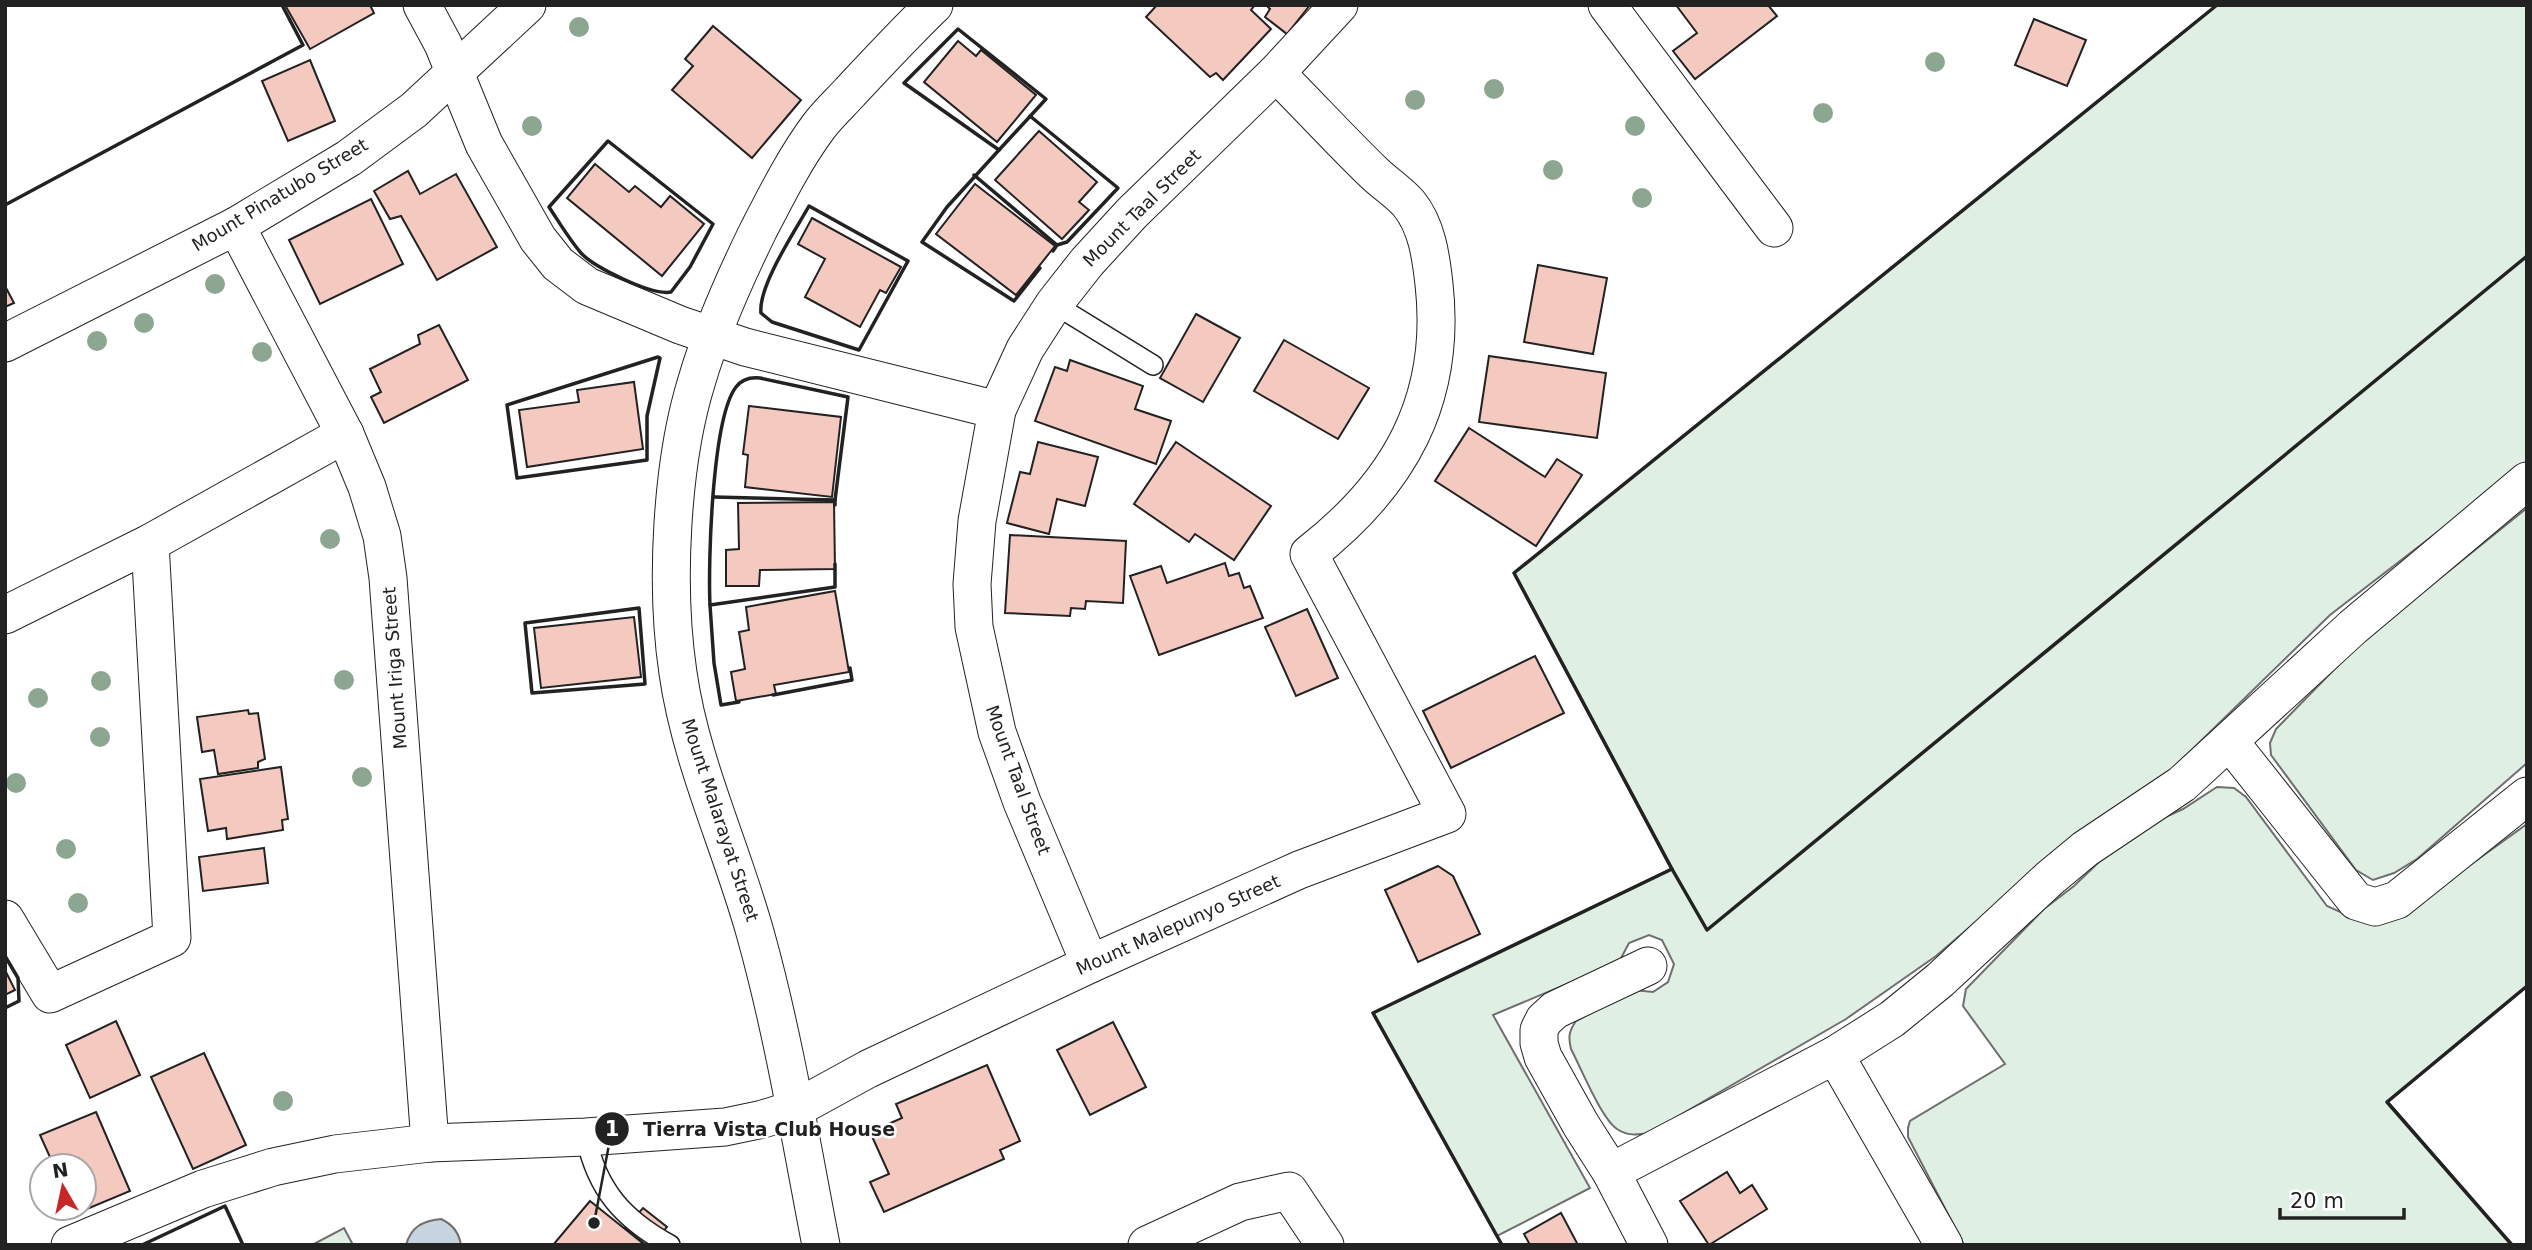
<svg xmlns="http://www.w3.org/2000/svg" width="2532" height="1250" viewBox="0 0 2532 1250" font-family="'DejaVu Sans',sans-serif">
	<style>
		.green { fill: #e0efe3; stroke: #6f6f6f; stroke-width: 2 }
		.water { fill: #c7d3dd; stroke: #6f6f6f; stroke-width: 2 }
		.building { fill: #f3c9c0; stroke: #222; stroke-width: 2 }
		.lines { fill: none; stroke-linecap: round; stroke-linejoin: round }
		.lane-casing { stroke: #222; stroke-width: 22 }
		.street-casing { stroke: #222; stroke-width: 39 }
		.lane { stroke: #fff; stroke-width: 19 }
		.street { stroke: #fff; stroke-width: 37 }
		.wall { stroke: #222; stroke-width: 3.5 }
		.tree { fill: #8da692 }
		.labels { text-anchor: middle; stroke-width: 5; stroke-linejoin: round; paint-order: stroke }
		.street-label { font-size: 18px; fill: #222; stroke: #fff }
		.leader { fill: none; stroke: #222; stroke-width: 2.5 }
		.callout-dot { fill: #222; stroke: #fff; stroke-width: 2.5 }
		.mark-label { font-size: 21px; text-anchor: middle; font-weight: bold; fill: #fff }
		.callout-label { font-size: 19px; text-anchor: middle; font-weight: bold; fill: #222; stroke: #fff; stroke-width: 5; stroke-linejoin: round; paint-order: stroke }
	</style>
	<rect width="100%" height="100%" fill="#fff"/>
	<!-- green -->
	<g class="green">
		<path d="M 2217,5 L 2527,5 L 2527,463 L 2330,615 L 2167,774 L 2068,843 L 1936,956 L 1846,1019 L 1649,1133 C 1637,1135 1627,1136 1617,1129 C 1601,1118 1581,1068 1571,1049 C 1568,1037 1569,1031 1576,1021 L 1634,990 L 1653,992 L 1668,982 L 1674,964 L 1662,940 L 1649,935 L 1629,943 L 1619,962 L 1493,1015 L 1590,1188 L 1497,1236 L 1373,1013 L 1671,869 L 1514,573 Z"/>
		<path d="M 2527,508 L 2527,763 L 2417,859 L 2394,873 L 2373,880 L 2356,870 L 2271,755 L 2270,743 L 2276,729 L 2361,642 Z"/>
		<path d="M 2217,787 L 2234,788 L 2246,797 L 2327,906 L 2349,916 L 2463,870 L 2527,824 L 2527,986 L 2388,1102 L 2512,1245 L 1964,1245 L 1908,1137 L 1908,1128 L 1910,1121 L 2005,1064 L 1963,1006 L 1966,989 L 2044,909 L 2074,886 L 2100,861 L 2161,819 L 2183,809 Z"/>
		<path d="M 344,1228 L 353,1245 L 312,1245 Z"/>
	</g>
	<!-- water -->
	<path class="water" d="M 441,1219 C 452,1224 459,1232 461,1245 L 406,1245 C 411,1227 422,1221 441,1219 Z"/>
	<!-- building -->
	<g class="building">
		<path d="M 285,5 L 370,5 L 374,13 L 310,49 Z"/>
		<path d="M 1157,5 L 1255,5 L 1251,10 L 1271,29 L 1223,80 L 1216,73 L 1210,77 L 1146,17 Z"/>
		<path d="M 1266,5 L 1310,5 L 1287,34 L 1265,17 L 1270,9 Z"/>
		<path d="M 1676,5 L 1768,5 L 1777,16 L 1695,79 L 1673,51 L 1697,33 Z"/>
		<path d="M 2034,19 L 2086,40 L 2067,86 L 2015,65 Z"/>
		<path d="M 713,26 L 801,100 L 752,158 L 672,90 L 693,66 L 685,59 Z"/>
		<path d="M 958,41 L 976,56 L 981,50 L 1036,95 L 997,142 L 924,82 Z"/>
		<path d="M 310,60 L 335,121 L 288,141 L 262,81 Z"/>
		<path d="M 1039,131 L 1097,182 L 1079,202 L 1089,210 L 1062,239 L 995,180 Z"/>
		<path d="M 595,164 L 629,192 L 635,186 L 661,207 L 670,196 L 704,224 L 662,276 L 567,198 Z"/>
		<path d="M 408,171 L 420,194 L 456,174 L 497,247 L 437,280 L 401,216 L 390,219 L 374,191 Z"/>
		<path d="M 975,184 L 1055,246 L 1016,295 L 936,234 Z"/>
		<path d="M 371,199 L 403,264 L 320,304 L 289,240 Z"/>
		<path d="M 812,218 L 901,267 L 886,293 L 880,290 L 860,327 L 805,297 L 825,259 L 798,244 Z"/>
		<path d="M 1538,265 L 1607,278 L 1593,354 L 1524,342 Z"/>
		<path d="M 5,286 L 14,303 L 5,307 Z"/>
		<path d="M 1196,314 L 1240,338 L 1203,402 L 1160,378 Z"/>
		<path d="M 439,325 L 468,380 L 384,423 L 371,397 L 381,392 L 370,369 L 420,344 L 418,335 Z"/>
		<path d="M 1284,340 L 1369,388 L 1338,439 L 1254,391 Z"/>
		<path d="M 1489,356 L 1606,373 L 1597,438 L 1479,422 Z"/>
		<path d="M 1070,360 L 1143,386 L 1135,409 L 1171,421 L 1156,464 L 1035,421 L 1055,367 L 1067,371 Z"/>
		<path d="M 634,382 L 643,449 L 527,467 L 519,410 L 579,402 L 577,390 Z"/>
		<path d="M 749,406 L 841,417 L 832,497 L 745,487 L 748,455 L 743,454 Z"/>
		<path d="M 1469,428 L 1545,477 L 1557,459 L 1582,475 L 1536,546 L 1435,481 Z"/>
		<path d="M 1038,442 L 1098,457 L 1085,506 L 1057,499 L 1049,534 L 1007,523 L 1020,472 L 1030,474 Z"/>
		<path d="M 1176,442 L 1271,506 L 1234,560 L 1195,534 L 1189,542 L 1134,504 Z"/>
		<path d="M 834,502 L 835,569 L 760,570 L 759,586 L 726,586 L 726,550 L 739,549 L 738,503 Z"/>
		<path d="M 1010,535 L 1126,541 L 1123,603 L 1086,601 L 1085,609 L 1071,608 L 1070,616 L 1005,613 Z"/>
		<path d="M 1225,563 L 1229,576 L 1239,573 L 1244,588 L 1250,586 L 1263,618 L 1159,655 L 1130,576 L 1161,566 L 1167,583 Z"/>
		<path d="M 835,591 L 849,672 L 774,685 L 776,694 L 736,701 L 731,672 L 745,669 L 739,632 L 749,630 L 746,607 Z"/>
		<path d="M 1307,609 L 1338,678 L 1296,696 L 1265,627 Z"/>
		<path d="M 634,617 L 641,677 L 541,688 L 534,628 Z"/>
		<path d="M 1535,656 L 1564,713 L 1451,768 L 1423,711 Z"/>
		<path d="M 248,710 L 249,714 L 258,713 L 265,759 L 258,762 L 258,768 L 218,774 L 214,750 L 202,752 L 197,717 Z"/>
		<path d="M 281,767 L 288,819 L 282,820 L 283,830 L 227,839 L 226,828 L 208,831 L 200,779 Z"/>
		<path d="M 264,848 L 268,883 L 203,891 L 199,857 Z"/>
		<path d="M 1438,866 L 1453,876 L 1480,934 L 1418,962 L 1385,890 Z"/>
		<path d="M 5,970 L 15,990 L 5,995 Z"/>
		<path d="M 116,1021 L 140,1075 L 90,1098 L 66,1045 Z"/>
		<path d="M 1113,1022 L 1146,1087 L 1090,1115 L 1057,1050 Z"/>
		<path d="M 204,1053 L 246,1145 L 193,1169 L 151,1077 Z"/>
		<path d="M 987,1065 L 1020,1141 L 1000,1150 L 1004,1159 L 884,1212 L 870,1182 L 889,1174 L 870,1132 L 902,1118 L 896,1104 Z"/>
		<path d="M 96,1112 L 130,1191 L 75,1214 L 72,1208 L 84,1208 L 84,1166 L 54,1166 L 40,1135 Z"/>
		<path d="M 1727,1172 L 1740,1193 L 1752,1185 L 1767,1209 L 1709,1245 L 1680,1201 Z"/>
		<path d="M 590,1201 L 645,1245 L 553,1245 Z"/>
		<path d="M 643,1208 L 667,1227 L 652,1245 L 646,1245 L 625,1228 Z"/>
		<path d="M 1561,1213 L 1578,1245 L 1530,1245 L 1524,1234 Z"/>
	</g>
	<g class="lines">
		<defs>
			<g id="lane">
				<path d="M 1054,304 L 1153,365"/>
				<path d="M 586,1137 C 597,1190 623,1219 670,1245"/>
			</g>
			<g id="street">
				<path d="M 422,5 L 443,44 L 484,144 L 538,239 L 558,264 L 587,286 L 680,325 L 745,347 L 997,410"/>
				<path d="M 1607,5 L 1774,228"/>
				<path d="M 236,226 L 345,434 L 367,487 L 382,536 L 388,578 L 430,1143"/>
				<path d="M 5,343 L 236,226 L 349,158 L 414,110 L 527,5"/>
				<path d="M 5,615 L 150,543 L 345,434"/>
				<path d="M 2230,742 L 2356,901 L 2375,907 L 2397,900 L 2527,796"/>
				<path d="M 5,919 L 50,994 L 172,938 L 150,543"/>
				<path d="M 1090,964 L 1022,802 L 997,732 L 974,627 L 972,584 L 977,521 L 997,410 L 1025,349 L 1054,304 L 1087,262 L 1132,213 L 1276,73 L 1339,5"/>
				<path d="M 1648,966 L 1555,1010 L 1544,1020 L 1539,1030 L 1539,1043 L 1543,1057 L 1581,1125 L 1611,1172 L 1649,1245"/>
				<path d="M 1835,1055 L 1944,1245"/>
				<path d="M 1611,1172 L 1835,1055 L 1892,1019 L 1940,980 L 2050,878 L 2085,849 L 2182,784 L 2353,627 L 2527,481"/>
				<path d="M 70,1245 L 203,1189 L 273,1167 L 335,1154 L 430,1143 L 586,1137 L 725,1127 L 763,1119 L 795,1109 L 868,1069 L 1090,964 L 1299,870 L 1447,814 L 1309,554 C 1399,484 1447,400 1434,284 C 1431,257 1427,226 1409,204 C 1399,192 1384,183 1373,172 C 1340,140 1309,106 1276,73"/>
				<path d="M 821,1245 C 801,1142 784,1037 756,936 C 732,848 691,764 678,673 C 665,586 671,463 697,380 C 712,329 735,278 758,231 C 776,196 795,158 819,126 C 828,114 840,103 850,92 C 878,62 905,33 934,5"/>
				<path d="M 1147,1245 L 1240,1202 L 1289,1191 L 1325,1245"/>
			</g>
		</defs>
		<!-- lane casing -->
		<use href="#lane" class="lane-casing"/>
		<!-- street casing -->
		<use href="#street" class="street-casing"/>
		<!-- lane -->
		<use href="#lane" class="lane"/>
		<!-- street -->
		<use href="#street" class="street"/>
		<!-- wall -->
		<g class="wall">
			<path d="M 958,29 L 1046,99 L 999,150 L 904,83 Z"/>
			<path d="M 1030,116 L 1118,188 L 1067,242 L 1057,245"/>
			<path d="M 608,141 L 713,224 L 690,267 L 671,292 C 652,296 594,267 581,253 C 569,239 559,222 549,207 Z"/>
			<path d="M 999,150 L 947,207 L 922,242 L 1014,301 L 1040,268"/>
			<path d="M 974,175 L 1057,245 L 1053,251"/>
			<path d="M 5,205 L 303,45 L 282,5"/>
			<path d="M 809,206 L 908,261 L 859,350 L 772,322 L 761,313 C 758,286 795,231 809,206 Z"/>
			<path d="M 658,357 L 660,358 L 647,416 L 647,460 L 517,478 L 507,405 Z"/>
			<path d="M 714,497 L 835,500 L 835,505"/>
			<path d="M 835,500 L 848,397 L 760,378 C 750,377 742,379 736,387 C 712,418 708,563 710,605 L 835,587 L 835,564"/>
			<path d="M 710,605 L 714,663 L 721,705 L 739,702"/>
			<path d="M 639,608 L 645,684 L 532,693 L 525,623 Z"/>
			<path d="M 773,695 L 852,680 L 850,668"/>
			<path d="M 1672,869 L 1707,930 L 2527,256"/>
			<path d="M 5,956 L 18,978 L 19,1001 L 5,1008"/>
			<path d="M 142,1245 L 225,1206 L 243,1245"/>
			<path d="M 1502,1245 L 1373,1013 L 1672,869 L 1514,573 L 2217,5"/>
			<path d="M 2512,1245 L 2387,1102 L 2527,986"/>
		</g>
	</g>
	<!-- trees -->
	<g class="tree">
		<circle cx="579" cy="27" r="10"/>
		<circle cx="1935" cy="62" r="10"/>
		<circle cx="1494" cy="89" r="10"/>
		<circle cx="1415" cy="100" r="10"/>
		<circle cx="1823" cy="113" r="10"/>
		<circle cx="532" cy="126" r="10"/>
		<circle cx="1635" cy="126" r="10"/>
		<circle cx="1553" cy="170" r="10"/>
		<circle cx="1642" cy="198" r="10"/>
		<circle cx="215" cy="284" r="10"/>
		<circle cx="144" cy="323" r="10"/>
		<circle cx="97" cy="341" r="10"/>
		<circle cx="262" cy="352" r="10"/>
		<circle cx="330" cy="539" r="10"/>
		<circle cx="344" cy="680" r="10"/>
		<circle cx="101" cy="681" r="10"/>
		<circle cx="38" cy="698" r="10"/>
		<circle cx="100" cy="737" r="10"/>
		<circle cx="362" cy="777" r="10"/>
		<circle cx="16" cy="783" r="10"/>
		<circle cx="66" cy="849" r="10"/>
		<circle cx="78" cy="903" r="10"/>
		<circle cx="283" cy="1101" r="10"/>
	</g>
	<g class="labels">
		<!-- street labels -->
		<g class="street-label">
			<text transform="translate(280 195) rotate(-31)" y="6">Mount Pinatubo Street</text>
			<text transform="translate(1142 208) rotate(-45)" y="6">Mount Taal Street</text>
			<text transform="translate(395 668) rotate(-94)" y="6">Mount Iriga Street</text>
			<text transform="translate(1018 780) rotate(70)" y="6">Mount Taal Street</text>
			<text transform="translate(720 820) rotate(72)" y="6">Mount Malarayat Street</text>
			<text transform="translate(1178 925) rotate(-24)" y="6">Mount Malepunyo Street</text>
		</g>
	</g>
	<!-- callouts -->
	<path class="leader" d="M594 1223L612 1129"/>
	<g class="callout-dot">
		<circle cx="594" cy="1223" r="7"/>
		<circle cx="612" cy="1129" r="18"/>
	</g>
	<g class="mark-label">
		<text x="612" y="1136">1</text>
	</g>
	<g class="callout-label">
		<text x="769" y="1136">Tierra Vista Club House</text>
	</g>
	<!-- border -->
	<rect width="2532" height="1250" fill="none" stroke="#222222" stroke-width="14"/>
	<!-- north arrow -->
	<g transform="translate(63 1187) rotate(351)"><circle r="33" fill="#ffffff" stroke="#a7a7a7" stroke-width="2"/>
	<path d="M0-5L12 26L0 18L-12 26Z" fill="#c62828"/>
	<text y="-10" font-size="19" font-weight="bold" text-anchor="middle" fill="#222222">N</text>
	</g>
	<!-- scale -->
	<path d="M2280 1208v10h124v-10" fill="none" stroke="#222222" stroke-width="3.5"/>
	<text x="2290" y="1208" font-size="21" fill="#222222" stroke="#ffffff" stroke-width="5" paint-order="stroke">20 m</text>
</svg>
